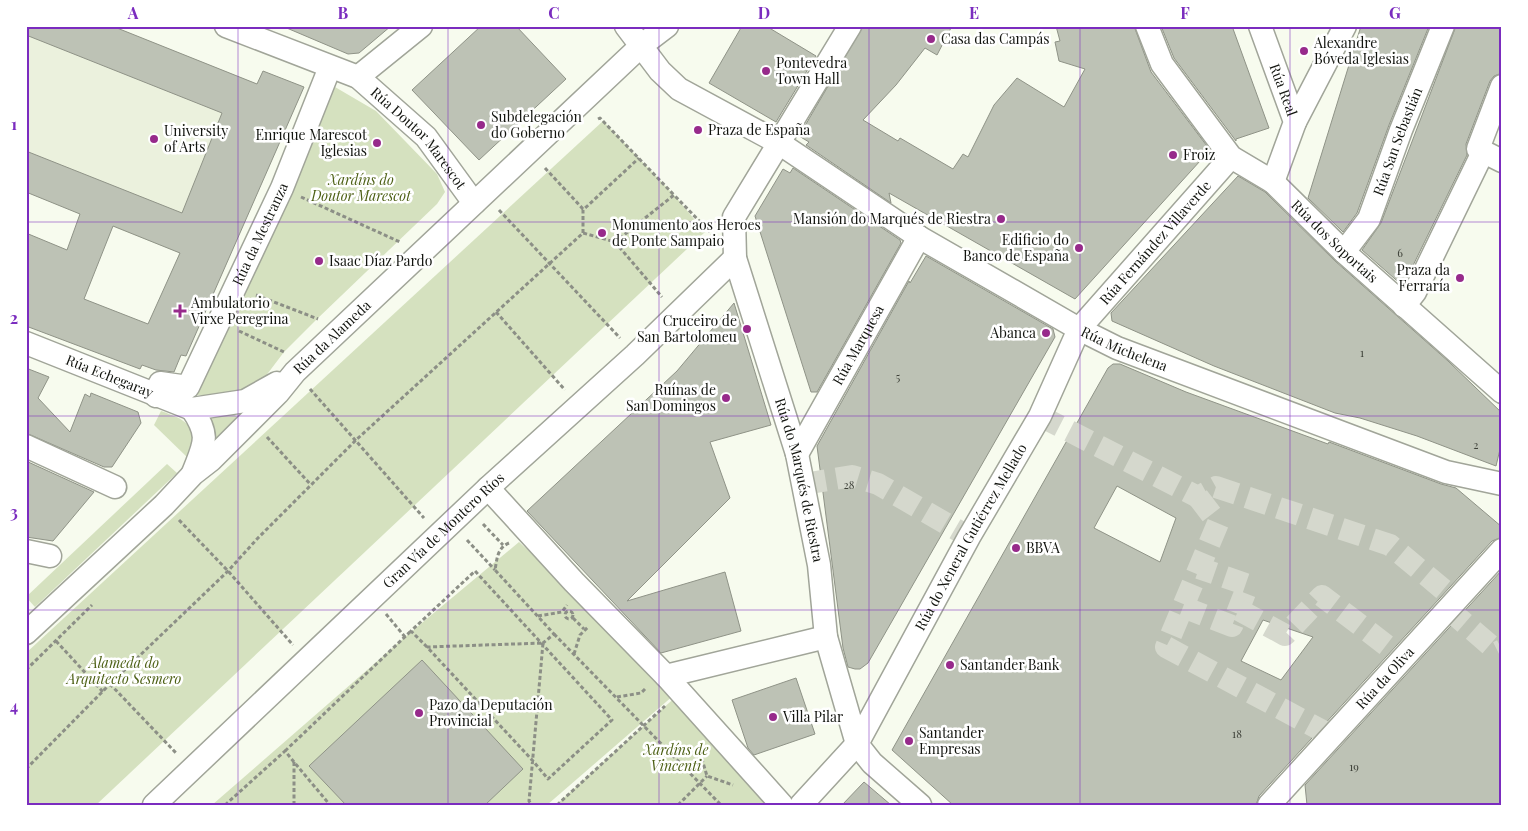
<svg xmlns="http://www.w3.org/2000/svg" width="1528" height="831" viewBox="0 0 1528 831" font-family="'Playfair Display',serif">
	<style>
		.built { fill: #ebf1dd }
		.green { fill: #d5e1bf }
		.building { fill: #bdc2b5; stroke: #8f9387; fill-rule: evenodd }
		.lines { fill: none; stroke-linecap: round; stroke-linejoin: round }
		.minor-tunnel { stroke: #d5d8cd; stroke-width: 22; stroke-dasharray: 22 11; stroke-linecap: butt }
		.minor-casing { stroke: #a1a599; stroke-width: 25 }
		.path { stroke: #8c8f86; stroke-width: 3; stroke-dasharray: 4 2.5; stroke-linecap: butt }
		.minor { stroke: #fff; stroke-width: 22 }
		.grid { fill: none; stroke: #7b2cbf; stroke-width: 1; stroke-opacity: 0.55 }
		.poi-dot { fill: #972a8b; stroke: #fff; stroke-width: 2 }
		.labels { text-anchor: middle; stroke-width: 5; stroke-linejoin: round; paint-order: stroke }
		.number-label { font-size: 11px; fill: #3d4038 }
		.poi-label { font-size: 14px; fill: #12140f; stroke: #fff; text-anchor: start }
		.street-label { font-size: 14px; fill: #12140f; stroke: #fff }
		.park-label { font-size: 14px; font-style: italic; fill: #4d6015; stroke: #fff }
		.neatline { fill: none; stroke: #7b2cbf; stroke-width: 2 }
		.grid-label { font-size: 16px; text-anchor: middle; font-weight: bold; fill: #7b2cbf }
	</style>
	<rect width="100%" height="100%" fill="#f7fbee"/>
	<!-- built -->
	<path class="built" d="M 26,26 L 257,84 L 263,71 L 304,87 L 218,283 L 175,266 L 179,253 L 26,192 Z"/>
	<!-- green -->
	<g class="green">
		<path d="M 335,87 L 376,111 L 437,174 L 445,192 L 437,204 L 317,319 L 284,352 L 262,381 L 239,392 L 220,396 L 197,395 Z"/>
		<path d="M 603,121 L 674,195 L 705,232 L 96,805 L 26,805 L 26,653 Z"/>
		<path d="M 161,411 C 186,420 193,423 195,450 L 189,459 L 154,425 Z"/>
		<path d="M 232,412 L 243,423 L 211,455 L 212,424 L 209,414 Z"/>
		<path d="M 167,464 L 177,473 L 35,607 L 26,597 Z"/>
		<path d="M 519,542 L 666,676 L 674,695 L 547,805 L 212,805 L 405,637 Z"/>
		<path d="M 680,693 L 780,805 L 556,805 Z"/>
	</g>
	<!-- building -->
	<g class="building">
		<path d="M 26,26 L 112,26 L 257,84 L 263,71 L 304,87 L 186,356 L 181,355 L 174,372 L 156,370 L 142,365 L 140,369 L 26,326 L 26,233 L 67,250 L 80,214 L 26,192 L 26,151 L 182,213 L 222,113 L 26,35 ZM 113,226 L 180,253 L 148,324 L 84,299 Z"/>
		<path d="M 282,26 L 391,26 L 359,53 L 348,54 Z"/>
		<path d="M 481,26 L 516,26 L 566,79 L 479,160 L 412,90 Z"/>
		<path d="M 742,26 L 766,26 L 816,56 L 776,122 L 709,83 Z"/>
		<path d="M 863,26 L 952,26 L 937,55 L 925,48 L 896,85 L 863,120 L 898,141 L 900,138 L 953,169 L 963,154 L 968,157 L 994,105 L 1017,78 L 1064,107 L 1085,69 L 1059,61 L 1055,42 L 1060,41 L 1056,26 L 1134,26 L 1151,72 L 1210,150 L 1075,299 L 889,193 L 891,203 L 806,145 L 809,142 L 799,136 Z"/>
		<path d="M 1161,26 L 1232,26 L 1269,128 L 1236,139 L 1236,141 L 1174,58 Z"/>
		<path d="M 1361,26 L 1429,26 L 1389,125 L 1357,213 L 1343,232 L 1308,198 Z"/>
		<path d="M 1456,26 L 1502,26 L 1502,73 L 1494,76 L 1490,81 L 1466,144 L 1467,155 L 1403,286 L 1362,250 L 1381,223 Z"/>
		<path d="M 793,168 L 900,240 L 901,243 L 817,392 L 811,392 L 755,216 L 783,169 L 790,173 Z"/>
		<path d="M 1238,176 L 1265,192 L 1335,261 L 1448,361 L 1502,413 L 1502,441 L 1496,466 L 1417,436 L 1360,418 L 1335,413 L 1214,366 L 1112,321 L 1111,313 Z"/>
		<path d="M 926,256 L 1053,329 L 1055,337 L 868,663 L 860,669 L 855,669 L 848,667 L 843,648 L 817,446 L 909,281 L 910,283 Z"/>
		<path d="M 734,303 L 771,425 L 710,442 L 730,498 L 627,601 L 725,572 L 741,631 L 661,653 L 527,511 L 677,371 Z"/>
		<path d="M 1113,364 L 1120,364 L 1186,392 L 1328,444 L 1329,442 L 1441,484 L 1456,488 L 1502,527 L 1502,537 L 1492,541 L 1259,796 L 1256,805 L 953,805 L 892,750 L 1108,368 ZM 1117,486 L 1176,518 L 1160,562 L 1094,528 ZM 1263,620 L 1313,637 L 1281,680 L 1241,661 Z"/>
		<path d="M 26,368 L 49,377 L 38,398 L 70,432 L 85,394 L 90,397 L 91,393 L 138,412 L 141,423 L 112,467 L 104,467 L 26,433 Z"/>
		<path d="M 26,461 L 94,492 L 53,541 L 26,537 Z"/>
		<path d="M 1502,570 L 1502,805 L 1307,805 L 1305,785 Z"/>
		<path d="M 422,660 L 523,769 L 485,805 L 346,805 L 309,766 Z"/>
		<path d="M 796,678 L 815,734 L 754,755 L 748,748 L 732,700 Z"/>
		<path d="M 864,782 L 891,805 L 842,805 Z"/>
	</g>
	<g class="lines">
		<!-- minor-tunnel -->
		<g class="minor-tunnel">
			<path d="M 1040,416 L 1198,497 L 1216,487 L 1390,545 L 1456,600"/>
			<path d="M 804,484 L 852,476 L 878,484 L 969,537"/>
			<path d="M 1198,497 L 1218,523 L 1166,647 L 1332,736"/>
			<path d="M 1183,607 L 1232,626 L 1248,585 L 1199,568"/>
			<path d="M 1448,609 L 1498,652 L 1502,650"/>
			<path d="M 1239,610 L 1285,635 L 1322,596 L 1403,658"/>
		</g>
		<defs>
			<g id="minor">
				<path id="s1" d="M 226,26 L 358,77 L 426,137 L 474,203"/>
				<path id="s2" d="M 626,26 L 660,71 L 679,89 L 779,143 L 919,237 L 1079,329 L 1117,348 L 1446,472 L 1502,484"/>
				<path id="s3" d="M 850,26 L 734,217 L 735,258 L 797,454 L 819,565 L 826,637 L 857,744 L 872,763 L 920,805"/>
				<path id="s4" d="M 1147,26 L 1162,64 L 1231,157 L 1273,182 L 1344,252 L 1502,392"/>
				<path id="s5" d="M 1260,26 L 1295,122 L 1273,182"/>
				<path d="M 358,77 L 421,26"/>
				<path d="M 1502,86 L 1478,149 L 1502,161"/>
				<path d="M 1295,122 L 1345,26"/>
				<path id="s6" d="M 1344,252 L 1369,219 L 1401,130 L 1443,26"/>
				<path d="M 1404,306 L 1415,292 L 1483,152"/>
				<path id="s7" d="M 26,343 L 192,409 L 245,401 L 277,383"/>
				<path id="s8" d="M 156,396 L 160,383 L 188,387 L 282,188 L 330,67"/>
				<path d="M 192,409 C 211,437 204,444 193,473"/>
				<path d="M 26,446 L 115,487"/>
				<path id="s9" d="M 797,454 L 919,237"/>
				<path d="M 488,488 L 574,582 L 666,676 L 782,805"/>
				<path d="M 26,551 L 50,556"/>
				<path id="s10" d="M 26,633 L 164,505 L 193,474 L 211,460 L 278,393 L 295,372 L 642,45 L 667,26"/>
				<path d="M 666,676 L 826,637"/>
				<path id="s11" d="M 154,805 L 488,488 L 635,355 L 735,258"/>
				<path id="s12" d="M 801,805 L 857,744 L 969,537 L 1040,416 L 1079,329 L 1231,157"/>
				<path id="s13" d="M 1269,805 L 1502,550"/>
			</g>
		</defs>
		<!-- minor casing -->
		<use href="#minor" class="minor-casing"/>
		<!-- path -->
		<g class="path">
			<path d="M 598,119 L 600,118 L 674,195"/>
			<path d="M 545,168 L 583,209"/>
			<path d="M 301,197 L 400,242"/>
			<path d="M 499,210 L 620,338"/>
			<path d="M 583,233 L 583,210 L 639,158"/>
			<path d="M 615,242 L 662,297"/>
			<path d="M 256,295 L 318,319"/>
			<path d="M 496,312 L 565,390"/>
			<path d="M 239,331 L 284,352"/>
			<path d="M 310,389 L 424,518"/>
			<path d="M 267,437 L 311,485"/>
			<path d="M 179,520 L 228,571 L 293,645"/>
			<path d="M 483,524 L 503,545"/>
			<path d="M 467,540 L 495,570"/>
			<path d="M 509,543 C 497,548 497,559 495,570 L 554,634 L 543,643"/>
			<circle cx="569" cy="615" r="4"/>
			<path d="M 386,614 L 405,637"/>
			<path d="M 538,616 L 562,612 L 567,605"/>
			<path d="M 573,618 L 584,629"/>
			<path d="M 554,634 L 721,805"/>
			<path d="M 56,641 L 103,692"/>
			<path d="M 427,647 L 411,631 L 475,571 L 612,720 L 548,779 L 533,761 L 427,647 L 543,643 L 529,801 L 532,805"/>
			<path d="M 574,654 L 580,635 L 588,627"/>
			<path d="M 26,670 L 92,605"/>
			<path d="M 110,684 L 177,754"/>
			<path d="M 617,697 L 641,693 L 646,688"/>
			<path d="M 698,746 L 707,776 L 733,785"/>
			<path d="M 285,751 L 411,631"/>
			<path d="M 26,769 L 110,684 L 228,571 L 257,539 L 356,440 L 583,233 L 615,242 L 674,195 L 712,234"/>
			<path d="M 225,805 L 285,751 L 294,762"/>
			<path d="M 294,805 L 294,762 L 330,805"/>
			<path d="M 557,805 L 665,706"/>
			<path d="M 648,805 L 650,805"/>
			<path d="M 678,805 L 707,776"/>
		</g>
		<!-- minor -->
		<use href="#minor" class="minor"/>
	</g>
	<!-- grid -->
	<path class="grid" d="M 238,26 L 238,805M 448,26 L 448,805M 659,26 L 659,805M 869,26 L 869,805M 1080,26 L 1080,805M 1290,26 L 1290,805M 26,222 L 1502,222M 26,416 L 1502,416M 26,610 L 1502,610"/>
	<!-- markers -->
	<g class="poi-dot">
		<circle cx="931" cy="39" r="5"/>
		<circle cx="1304" cy="51" r="5"/>
		<circle cx="766" cy="71" r="5"/>
		<circle cx="481" cy="125" r="5"/>
		<circle cx="698" cy="130" r="5"/>
		<circle cx="154" cy="139" r="5"/>
		<circle cx="377" cy="143" r="5"/>
		<circle cx="1173" cy="155" r="5"/>
		<circle cx="1001" cy="219" r="5"/>
		<circle cx="602" cy="233" r="5"/>
		<circle cx="1079" cy="248" r="5"/>
		<circle cx="319" cy="261" r="5"/>
		<circle cx="1460" cy="278" r="5"/>
		<path d="M177.5 303.5h5v5h5v5h-5v5h-5v-5h-5v-5h5z"/>
		<circle cx="747" cy="329" r="5"/>
		<circle cx="1046" cy="333" r="5"/>
		<circle cx="726" cy="398" r="5"/>
		<circle cx="1016" cy="548" r="5"/>
		<circle cx="950" cy="665" r="5"/>
		<circle cx="419" cy="713" r="5"/>
		<circle cx="773" cy="717" r="5"/>
		<circle cx="909" cy="741" r="5"/>
	</g>
	<g class="labels">
		<!-- number labels -->
		<g class="number-label">
			<text x="1400" y="257">6</text>
			<text x="1362" y="357">1</text>
			<text x="898" y="381">5</text>
			<text x="1476" y="449">2</text>
			<text x="849" y="489">28</text>
			<text x="1237" y="738">18</text>
			<text x="1354" y="771">19</text>
		</g>
		<!-- poi labels -->
		<g class="poi-label">
			<text x="941" y="44">Casa das Campás</text>
			<text x="1314" y="48">Alexandre<tspan x="1314" dy="16">Bóveda Iglesias</tspan></text>
			<text x="776" y="68">Pontevedra<tspan x="776" dy="16">Town Hall</tspan></text>
			<text x="491" y="122">Subdelegación<tspan x="491" dy="16">do Goberno</tspan></text>
			<text x="708" y="135">Praza de España</text>
			<text x="164" y="136">University<tspan x="164" dy="16">of Arts</tspan></text>
			<text x="367" y="140" text-anchor="end">Enrique Marescot<tspan x="367" dy="16">Iglesias</tspan></text>
			<text x="1183" y="160">Froiz</text>
			<text x="991" y="224" text-anchor="end">Mansión do Marqués de Riestra</text>
			<text x="612" y="230">Monumento aos Heroes<tspan x="612" dy="16">de Ponte Sampaio</tspan></text>
			<text x="1069" y="245" text-anchor="end">Edificio do<tspan x="1069" dy="16">Banco de España</tspan></text>
			<text x="329" y="266">Isaac Díaz Pardo</text>
			<text x="1450" y="275" text-anchor="end">Praza da<tspan x="1450" dy="16">Ferraría</tspan></text>
			<text x="191" y="308">Ambulatorio<tspan x="191" dy="16">Virxe Peregrina</tspan></text>
			<text x="737" y="326" text-anchor="end">Cruceiro de<tspan x="737" dy="16">San Bartolomeu</tspan></text>
			<text x="1036" y="338" text-anchor="end">Abanca</text>
			<text x="716" y="395" text-anchor="end">Ruínas de<tspan x="716" dy="16">San Domingos</tspan></text>
			<text x="1026" y="553">BBVA</text>
			<text x="960" y="670">Santander Bank</text>
			<text x="429" y="710">Pazo da Deputación<tspan x="429" dy="16">Provincial</tspan></text>
			<text x="783" y="722">Villa Pilar</text>
			<text x="919" y="738">Santander<tspan x="919" dy="16">Empresas</tspan></text>
		</g>
		<!-- street labels -->
		<g class="street-label">
			<text dy="5" stroke="none"><textPath href="#s5" startOffset="68">Rúa Real</textPath></text>
			<text dy="5" stroke="none"><textPath href="#s1" startOffset="228">Rúa Doutor Marescot</textPath></text>
			<text dy="5" stroke="none"><textPath href="#s6" startOffset="124">Rúa San Sebastián</textPath></text>
			<text dy="5" stroke="none"><textPath href="#s8" startOffset="211">Rúa da Mestranza</textPath></text>
			<text dy="5" stroke="none"><textPath href="#s4" startOffset="291">Rúa dos Soportais</textPath></text>
			<text dy="5" stroke="none"><textPath href="#s12" startOffset="669">Rúa Fernández Villaverde</textPath></text>
			<text dy="5" stroke="none"><textPath href="#s10" startOffset="426">Rúa da Alameda</textPath></text>
			<text dy="5" stroke="none"><textPath href="#s9" startOffset="125">Rúa Marquesa</textPath></text>
			<text dy="5" stroke="none"><textPath href="#s2" startOffset="599">Rúa Michelena</textPath></text>
			<text dy="5" stroke="none"><textPath href="#s7" startOffset="90">Rúa Echegaray</textPath></text>
			<text dy="5" stroke="none"><textPath href="#s3" startOffset="496">Rúa do Marqués de Riestra</textPath></text>
			<text dy="5" stroke="none"><textPath href="#s11" startOffset="399">Gran Vía de Montero Ríos</textPath></text>
			<text dy="5" stroke="none"><textPath href="#s12" startOffset="319">Rúa do Xeneral Gutiérrez Mellado</textPath></text>
			<text dy="5" stroke="none"><textPath href="#s13" startOffset="172">Rúa da Oliva</textPath></text>
		</g>
		<!-- park labels -->
		<g class="park-label">
			<text x="361" y="185">Xardíns do<tspan x="361" dy="16">Doutor Marescot</tspan></text>
			<text x="124" y="668">Alameda do<tspan x="124" dy="16">Arquitecto Sesmero</tspan></text>
			<text x="676" y="755">Xardíns de<tspan x="676" dy="16">Vincenti</tspan></text>
		</g>
	</g>
	<!-- border -->
	<rect width="1528" height="831" fill="none" stroke="#ffffff" stroke-width="55"/>
	<rect x="28" y="28" width="1472" height="776" class="neatline"/>
	<g class="grid-label">
		<text x="133" y="19">A</text>
		<text x="343" y="19">B</text>
		<text x="554" y="19">C</text>
		<text x="764" y="19">D</text>
		<text x="974" y="19">E</text>
		<text x="1185" y="19">F</text>
		<text x="1395" y="19">G</text>
		<text x="14" y="130">1</text>
		<text x="14" y="324">2</text>
		<text x="14" y="518">3</text>
		<text x="14" y="712">4</text>
	</g>
</svg>
